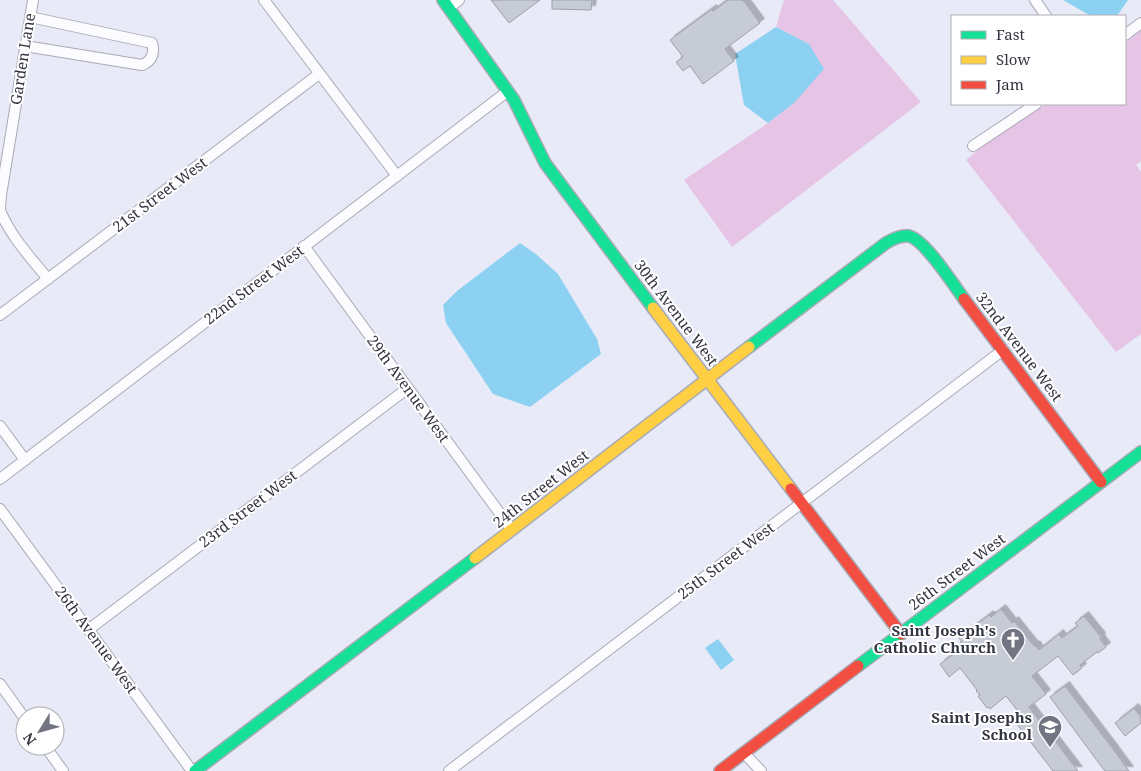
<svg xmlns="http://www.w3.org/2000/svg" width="1141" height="771" viewBox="0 0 1141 771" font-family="'Noto Serif',serif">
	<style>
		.green { fill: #e6c4e6 }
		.water { fill: #8cd0f2 }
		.building { fill: #c6cbd6; stroke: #9da1ad; filter: url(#shadow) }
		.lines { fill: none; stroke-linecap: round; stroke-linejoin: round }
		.street-casing { stroke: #a9aab7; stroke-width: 12 }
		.fast-casing { stroke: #a9aab7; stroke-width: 14 }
		.slow-casing { stroke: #a9aab7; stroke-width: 14 }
		.jam-casing { stroke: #a9aab7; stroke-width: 14 }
		.street { stroke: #fcfcfe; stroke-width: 10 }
		.fast { stroke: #16e098; stroke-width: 11 }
		.slow { stroke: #ffcf43; stroke-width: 11 }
		.jam { stroke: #f24e42; stroke-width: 11 }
		.labels { text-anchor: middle; stroke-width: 4; stroke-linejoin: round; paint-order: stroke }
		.street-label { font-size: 15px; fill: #343542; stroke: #fff }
		.poi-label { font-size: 15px; font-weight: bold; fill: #343542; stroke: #fff; text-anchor: end }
	</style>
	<defs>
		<filter id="shadow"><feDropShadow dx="4.5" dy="-4.5" stdDeviation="0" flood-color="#0004"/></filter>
	</defs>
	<rect width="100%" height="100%" fill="#e8eaf8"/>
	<!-- green -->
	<g class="green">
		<path d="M 784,0 L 833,0 L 921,102 L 732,247 L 684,180 L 768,123 L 794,103 L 809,44 L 776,27 Z"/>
		<path d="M 1141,30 L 1141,161 L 1136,165 L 1141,172 L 1141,334 L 1116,352 L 966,160 L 983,146 L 1046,104 L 1125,104 L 1125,43 Z"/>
	</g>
	<!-- water -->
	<g class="water">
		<path d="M 1063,0 L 1128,0 L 1117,16 L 1091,16 Z"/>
		<path d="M 776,27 L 809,44 L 824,69 L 794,103 L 768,123 L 744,105 L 735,54 Z"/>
		<path d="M 520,243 L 537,255 L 558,274 L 597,339 L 601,354 L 530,407 L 493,394 L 446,323 L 443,305 L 457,291 Z"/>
		<path d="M 718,639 L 734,660 L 721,670 L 705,648 Z"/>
	</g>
	<!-- building -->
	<g class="building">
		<path d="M 491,0 L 540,0 L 509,23 Z"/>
		<path d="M 552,0 L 592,0 L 591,10 L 552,9 Z"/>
		<path d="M 728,0 L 743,0 L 760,23 L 725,49 L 734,61 L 703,84 L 690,66 L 683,71 L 676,62 L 683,57 L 670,40 L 712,9 L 713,11 Z"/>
		<path d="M 1001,609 L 1012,623 L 1014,621 L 1034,646 L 1035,645 L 1039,650 L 1059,634 L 1062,638 L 1078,626 L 1075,623 L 1084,616 L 1101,637 L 1100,639 L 1106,647 L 1098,653 L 1097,652 L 1080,665 L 1082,668 L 1073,675 L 1058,656 L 1032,676 L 1046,694 L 1029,707 L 1078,771 L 1053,771 L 1016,723 L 1023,718 L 1006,696 L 990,709 L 988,707 L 987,708 L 978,696 L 980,695 L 976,691 L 977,690 L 960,668 L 949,677 L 940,664 L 958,651 L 956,646 L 962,642 L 959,638 L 989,615 L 991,617 Z"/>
		<path d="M 1065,686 L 1113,749 L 1129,771 L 1105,771 L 1101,766 L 1050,697 Z"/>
		<path d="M 1134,708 L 1141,717 L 1141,723 L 1125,736 L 1115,723 Z"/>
	</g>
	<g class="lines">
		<defs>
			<g id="street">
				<path d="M 264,0 L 397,176"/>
				<path d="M 1035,0 L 1046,16"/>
				<path d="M 449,8 L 459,0"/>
				<path d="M 1125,35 L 1141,23"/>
				<path d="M 25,46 L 142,65 C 152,61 155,53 152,43 L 30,17"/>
				<path d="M 973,146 L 1036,104"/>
				<path d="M 0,208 L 1,195 L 33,0"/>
				<path d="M 0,210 C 10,236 31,258 48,279"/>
				<path d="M 304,246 L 512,530"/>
				<path d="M 0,315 L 319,74"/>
				<path d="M 0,426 L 25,460"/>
				<path d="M 0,479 L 508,91"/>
				<path d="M 0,509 L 192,771"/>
				<path d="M 88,630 L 408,388"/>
				<path d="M 0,684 L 25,719"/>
				<path d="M 45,746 L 63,771"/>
				<path d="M 744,753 L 761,771"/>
				<path d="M 449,771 L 1003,350"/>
			</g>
			<g id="fast">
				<path d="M 443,0 L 514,100 L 545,163 L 653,308"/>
				<path d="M 749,347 L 886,243 C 893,239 901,235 909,236 C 925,240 953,284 964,299"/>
				<path d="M 858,666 L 1141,452"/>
				<path d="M 195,771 L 475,558"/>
			</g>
			<g id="slow">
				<path d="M 653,308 L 791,489"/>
				<path d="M 475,558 L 749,347"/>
			</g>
			<g id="jam">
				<path d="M 964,299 L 1101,482"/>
				<path d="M 791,489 L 901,634"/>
				<path d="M 720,771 L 858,666"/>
			</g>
		</defs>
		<!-- street casing -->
		<use href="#street" class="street-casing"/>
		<!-- fast casing -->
		<use href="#fast" class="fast-casing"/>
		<!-- slow casing -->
		<use href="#slow" class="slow-casing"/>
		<!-- jam casing -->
		<use href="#jam" class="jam-casing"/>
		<!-- street -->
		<use href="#street" class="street"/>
		<!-- fast -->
		<use href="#fast" class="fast"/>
		<!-- slow -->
		<use href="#slow" class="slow"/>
		<!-- jam -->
		<use href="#jam" class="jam"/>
	</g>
	<!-- icons -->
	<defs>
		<symbol id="church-pin" viewBox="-11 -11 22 30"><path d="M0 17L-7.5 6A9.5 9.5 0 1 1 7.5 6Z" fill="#737482" stroke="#fff"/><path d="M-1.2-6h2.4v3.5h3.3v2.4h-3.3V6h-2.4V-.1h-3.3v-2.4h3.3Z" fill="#fff"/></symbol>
		<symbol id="school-pin" viewBox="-11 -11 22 30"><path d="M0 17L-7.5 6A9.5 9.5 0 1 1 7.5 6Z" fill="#737482" stroke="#fff"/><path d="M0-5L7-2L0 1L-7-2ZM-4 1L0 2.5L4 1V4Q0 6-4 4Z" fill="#fff"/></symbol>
	</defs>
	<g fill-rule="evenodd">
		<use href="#church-pin" x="999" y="626" width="28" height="38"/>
		<use href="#school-pin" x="1036" y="713" width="28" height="38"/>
	</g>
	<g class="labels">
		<!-- street labels -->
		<g class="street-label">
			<text transform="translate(23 59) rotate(-81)" y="5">Garden Lane</text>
			<text transform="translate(160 195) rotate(-37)" y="5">21st Street West</text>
			<text transform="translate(254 285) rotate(-37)" y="5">22nd Street West</text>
			<text transform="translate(676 313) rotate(53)" y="5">30th Avenue West</text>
			<text transform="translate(1019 347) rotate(53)" y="5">32nd Avenue West</text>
			<text transform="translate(408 389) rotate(54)" y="5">29th Avenue West</text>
			<text transform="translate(541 489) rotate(-38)" y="5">24th Street West</text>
			<text transform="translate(248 509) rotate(-37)" y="5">23rd Street West</text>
			<text transform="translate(726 561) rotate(-37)" y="5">25th Street West</text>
			<text transform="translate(957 572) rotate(-37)" y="5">26th Street West</text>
			<text transform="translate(96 640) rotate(54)" y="5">26th Avenue West</text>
		</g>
		<!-- poi labels -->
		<g class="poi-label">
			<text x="996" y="636">Saint Joseph's<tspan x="996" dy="17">Catholic Church</tspan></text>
			<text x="1032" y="723">Saint Josephs<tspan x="1032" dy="17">School</tspan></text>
		</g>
	</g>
	<!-- legend -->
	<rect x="951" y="15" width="175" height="90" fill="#ffffff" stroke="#aeaeb3"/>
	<rect x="961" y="31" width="25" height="8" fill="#16e098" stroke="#aeaeb3"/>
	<text x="996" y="40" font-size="15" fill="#343542">Fast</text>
	<rect x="961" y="56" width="25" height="8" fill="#ffcf43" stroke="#aeaeb3"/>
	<text x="996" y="65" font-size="15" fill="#343542">Slow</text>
	<rect x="961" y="81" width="25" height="8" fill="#f24e42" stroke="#aeaeb3"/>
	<text x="996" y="90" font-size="15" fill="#343542">Jam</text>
	<!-- north arrow -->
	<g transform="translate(40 731) rotate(233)"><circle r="24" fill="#ffffff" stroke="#aeaeb3"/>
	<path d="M0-4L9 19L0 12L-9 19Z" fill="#737482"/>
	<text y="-8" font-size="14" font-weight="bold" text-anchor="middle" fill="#343542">N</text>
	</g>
</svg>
